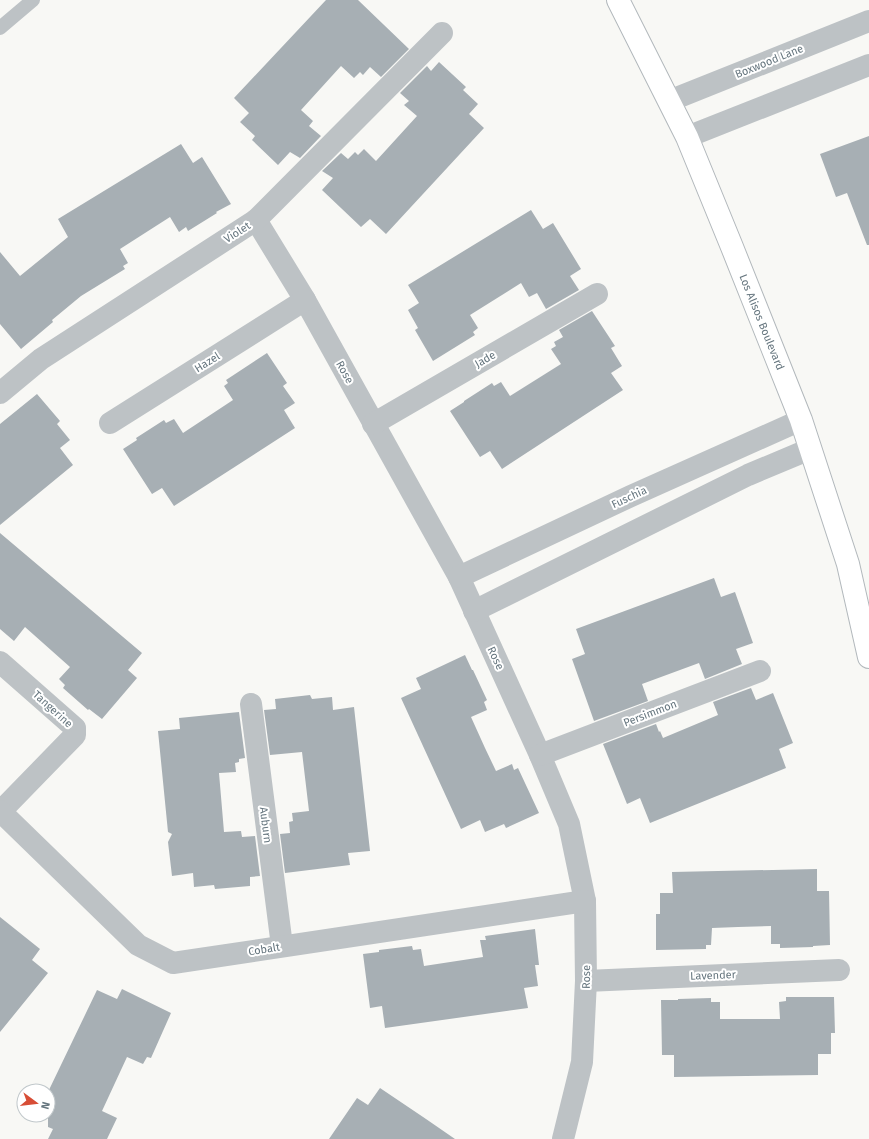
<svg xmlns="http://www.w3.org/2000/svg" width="869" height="1139" viewBox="0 0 869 1139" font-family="'Fira Sans',sans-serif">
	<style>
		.building { fill: #a7afb4 }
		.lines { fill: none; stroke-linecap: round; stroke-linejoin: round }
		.secondary-casing { stroke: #b2b8bc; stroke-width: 24 }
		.service { stroke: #bdc2c5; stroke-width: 14 }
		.minor { stroke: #bdc2c5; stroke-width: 22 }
		.tertiary { stroke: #bdc2c5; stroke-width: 22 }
		.secondary { stroke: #fff; stroke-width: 22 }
		.labels { text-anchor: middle; stroke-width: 4; stroke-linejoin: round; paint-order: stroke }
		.street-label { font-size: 11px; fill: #65757e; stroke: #fff }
	</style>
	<rect width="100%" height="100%" fill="#f8f8f5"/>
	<!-- building -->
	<g class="building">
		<path d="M 326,0 L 358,0 L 409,49 L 381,77 L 370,67 L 363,75 L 360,72 L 354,78 L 341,66 L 301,110 L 313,121 L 309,126 L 321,136 L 300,158 L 290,152 L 278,165 L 252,140 L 255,136 L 240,122 L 249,113 L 234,98 Z"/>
		<path d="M 439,62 L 466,87 L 463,90 L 478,104 L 469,114 L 484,128 L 386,234 L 370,219 L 361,227 L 322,190 L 333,178 L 322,171 L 341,153 L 348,159 L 355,152 L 358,155 L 364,149 L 376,161 L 417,116 L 404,105 L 409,101 L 400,93 L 427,66 L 431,71 Z"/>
		<path d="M 869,136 L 869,245 L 867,245 L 847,193 L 836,197 L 820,154 Z"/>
		<path d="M 181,144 L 193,163 L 202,157 L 231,204 L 216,212 L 217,213 L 188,231 L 186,227 L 179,232 L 170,217 L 120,249 L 128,263 L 123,266 L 125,269 L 81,296 L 52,320 L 53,322 L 21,349 L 0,324 L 0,252 L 20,276 L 68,237 L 58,219 Z"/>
		<path d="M 531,210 L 543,229 L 553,223 L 581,269 L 570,276 L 579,290 L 546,309 L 537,293 L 529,297 L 521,283 L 470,315 L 478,328 L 473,332 L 475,335 L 433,361 L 415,330 L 418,328 L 408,310 L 419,303 L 408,285 Z"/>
		<path d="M 592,311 L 615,346 L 611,348 L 622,366 L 611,373 L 623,390 L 502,469 L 490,451 L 480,457 L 450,411 L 464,402 L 464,401 L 492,383 L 494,386 L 501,382 L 510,396 L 561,364 L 551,349 L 556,346 L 554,342 L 563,337 L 559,330 Z"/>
		<path d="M 267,353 L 287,383 L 283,386 L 295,403 L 284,410 L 295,428 L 174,506 L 162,488 L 152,494 L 123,449 L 137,440 L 136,438 L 164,420 L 166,423 L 174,419 L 183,433 L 233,400 L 224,386 L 228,383 L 226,380 Z"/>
		<path d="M 37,394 L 60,421 L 57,424 L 70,440 L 60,448 L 73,465 L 0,525 L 0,424 Z"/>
		<path d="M 0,533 L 142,653 L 128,670 L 137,678 L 102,719 L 89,709 L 88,710 L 63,688 L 65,685 L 59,679 L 70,667 L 25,627 L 14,641 L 0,629 Z"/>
		<path d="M 714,578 L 721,597 L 735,592 L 753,643 L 736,649 L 742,664 L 705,679 L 699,663 L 642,684 L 648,701 L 594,721 L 572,659 L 585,654 L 576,629 Z"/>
		<path d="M 465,655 L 472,670 L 473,670 L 487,700 L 484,702 L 487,710 L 471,717 L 485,748 L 496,771 L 512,764 L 514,770 L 518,768 L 539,813 L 506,828 L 504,824 L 485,832 L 480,820 L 461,829 L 401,698 L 421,689 L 416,678 Z"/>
		<path d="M 751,688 L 756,700 L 773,693 L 793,743 L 779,749 L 786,768 L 650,823 L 640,798 L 627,804 L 603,744 L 656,724 L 659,732 L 660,731 L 663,738 L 718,715 L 713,702 Z"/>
		<path d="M 310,695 L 312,699 L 332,697 L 333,710 L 354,707 L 370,851 L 348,853 L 350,865 L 285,873 L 280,834 L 290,833 L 289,822 L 293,821 L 292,813 L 309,811 L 302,752 L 270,755 L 264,710 L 276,709 L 275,699 Z"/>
		<path d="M 239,712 L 245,758 L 239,759 L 239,762 L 235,763 L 236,772 L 219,773 L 224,832 L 241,831 L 242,837 L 255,836 L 260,876 L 250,877 L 250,886 L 215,889 L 214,885 L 194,887 L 193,873 L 172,876 L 168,842 L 172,834 L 168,832 L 158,731 L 180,729 L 179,718 Z"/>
		<path d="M 817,869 L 817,891 L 829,891 L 830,945 L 813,946 L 813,947 L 780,948 L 780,944 L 771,944 L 771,926 L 738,927 L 712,928 L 711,945 L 706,945 L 706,949 L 656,950 L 656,914 L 660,914 L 660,893 L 673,893 L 672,872 Z"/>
		<path d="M 0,917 L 40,949 L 32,960 L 48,973 L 0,1032 Z"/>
		<path d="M 535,929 L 539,965 L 535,965 L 538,986 L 524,988 L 528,1008 L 385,1028 L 382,1006 L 370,1008 L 363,954 L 379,952 L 379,950 L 412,946 L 413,950 L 421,949 L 424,966 L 483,957 L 480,940 L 486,940 L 485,936 Z"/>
		<path d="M 122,989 L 171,1013 L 151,1058 L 147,1057 L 143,1064 L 127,1057 L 102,1111 L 117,1118 L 107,1139 L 48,1139 L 53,1129 L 48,1127 L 48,1092 L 97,990 L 117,999 Z"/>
		<path d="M 786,997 L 834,997 L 835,1033 L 831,1033 L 831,1054 L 818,1054 L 818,1075 L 674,1077 L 674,1055 L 662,1055 L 661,1000 L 678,1000 L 678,999 L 711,998 L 711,1002 L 720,1002 L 720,1019 L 780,1019 L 779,1002 L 786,1001 Z"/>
		<path d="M 380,1088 L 426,1119 L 455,1139 L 329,1139 L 357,1098 L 368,1105 Z"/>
	</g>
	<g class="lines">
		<defs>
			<path id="secondary" d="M 618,0 L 687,137 L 732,247 L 801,420 L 848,564 L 869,657"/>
		</defs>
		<!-- secondary casing -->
		<use href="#secondary" class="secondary-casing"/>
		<!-- service -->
		<path class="service" d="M 0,28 L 33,0"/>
		<!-- minor -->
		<g class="minor">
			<path d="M 256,220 L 305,300 L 459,577 L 540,755 L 569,824 L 585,901 L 586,981 L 582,1062 L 563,1139"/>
			<path d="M 0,393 L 41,359 L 256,220 L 442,33"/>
			<path d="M 110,423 L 305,300"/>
			<path d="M 373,424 L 597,294"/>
			<path d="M 459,577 L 631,496 L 801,420"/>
			<path d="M 474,611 L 748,475 L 810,449"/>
			<path d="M 0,662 L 75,728 L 75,735 L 1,811"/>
			<path d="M 251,704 L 282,946"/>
			<path d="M 540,755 L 760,671"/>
			<path d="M 0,811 L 138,945 L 173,963 L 585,901"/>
			<path d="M 586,981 L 839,970"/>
		</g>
		<!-- tertiary -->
		<g class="tertiary">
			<path d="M 669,101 L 869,21"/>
			<path d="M 687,137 L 869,65"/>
		</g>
		<!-- secondary -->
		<use href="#secondary" class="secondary"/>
	</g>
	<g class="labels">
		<!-- street labels -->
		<g class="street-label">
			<text transform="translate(769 61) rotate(-22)" y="4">Boxwood Lane</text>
			<text transform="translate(237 232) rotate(-33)" y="4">Violet</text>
			<text transform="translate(762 322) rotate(68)" y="4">Los Alisos Boulevard</text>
			<text transform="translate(485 359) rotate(-30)" y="4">Jade</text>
			<text transform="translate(207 362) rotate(-32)" y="4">Hazel</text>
			<text transform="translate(345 372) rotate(61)" y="4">Rose</text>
			<text transform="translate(629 497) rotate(-25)" y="4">Fuschia</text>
			<text transform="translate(496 658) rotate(65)" y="4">Rose</text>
			<text transform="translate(53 709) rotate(42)" y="4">Tangerine</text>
			<text transform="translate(650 713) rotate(-21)" y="4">Persimmon</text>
			<text transform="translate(266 825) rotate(83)" y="4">Auburn</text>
			<text transform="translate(264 949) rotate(-9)" y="4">Cobalt</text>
			<text transform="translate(713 975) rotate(-2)" y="4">Lavender</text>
			<text transform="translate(586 977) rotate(-89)" y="4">Rose</text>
		</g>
	</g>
	<!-- north arrow -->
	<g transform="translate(36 1103) rotate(105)"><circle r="19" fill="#ffffff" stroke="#c1c8cb"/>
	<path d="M0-3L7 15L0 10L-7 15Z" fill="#d74d36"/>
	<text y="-6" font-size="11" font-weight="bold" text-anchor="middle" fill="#65757e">N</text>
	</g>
</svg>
